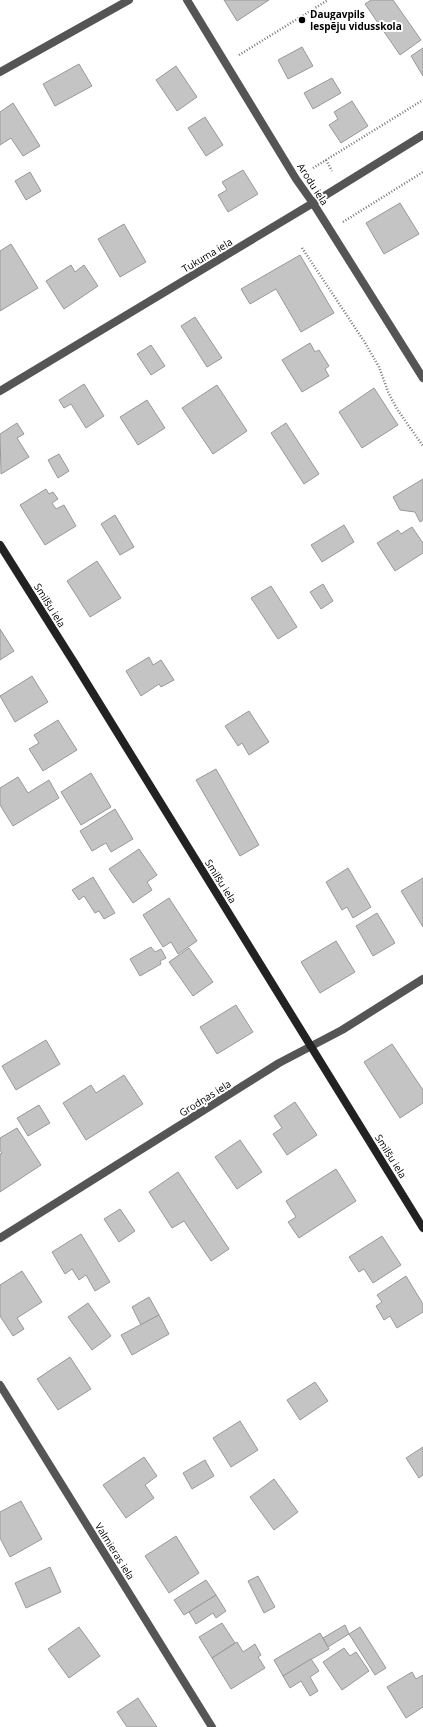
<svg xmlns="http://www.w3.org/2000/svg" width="423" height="1727" viewBox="0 0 423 1727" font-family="'Open Sans',sans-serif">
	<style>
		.building { fill: #c4c4c4; stroke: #999 }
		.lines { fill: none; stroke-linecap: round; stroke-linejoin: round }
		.path { stroke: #777; stroke-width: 2.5; stroke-dasharray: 1 2; stroke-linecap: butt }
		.street { stroke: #555; stroke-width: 8 }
		.secondary { stroke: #222; stroke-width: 8 }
		.poi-dot { fill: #000; stroke: #fff; stroke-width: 1.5 }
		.labels { text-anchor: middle; stroke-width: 4; stroke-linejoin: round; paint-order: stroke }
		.poi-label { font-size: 10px; font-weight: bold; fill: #000; stroke: #fff; text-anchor: start }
		.street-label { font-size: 10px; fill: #000; stroke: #fff }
	</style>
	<rect width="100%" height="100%" fill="#fff"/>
	<!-- building -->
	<g class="building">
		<path d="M 224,0 L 269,0 L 237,21 Z"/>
		<path d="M 371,0 L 393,0 L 421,40 L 400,55 L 365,4 Z"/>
		<path d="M 302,47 L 313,66 L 288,79 L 278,60 Z"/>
		<path d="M 423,48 L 423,76 L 411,56 Z"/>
		<path d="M 79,64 L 92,86 L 55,106 L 43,84 Z"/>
		<path d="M 176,66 L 197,97 L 177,111 L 156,80 Z"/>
		<path d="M 332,78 L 341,93 L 313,109 L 304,93 Z"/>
		<path d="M 352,101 L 368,126 L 341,143 L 329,125 L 338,119 L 334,112 Z"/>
		<path d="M 13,103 L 40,146 L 23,156 L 11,138 L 0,145 L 0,112 Z"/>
		<path d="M 205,117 L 223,145 L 206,156 L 188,128 Z"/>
		<path d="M 243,170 L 258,194 L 228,212 L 218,195 L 227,190 L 222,182 Z"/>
		<path d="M 30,172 L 41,191 L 26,200 L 15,181 Z"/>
		<path d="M 400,203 L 419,234 L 384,254 L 366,223 Z"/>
		<path d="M 124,224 L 146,262 L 120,277 L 98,239 Z"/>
		<path d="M 11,244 L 38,288 L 0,311 L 0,251 Z"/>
		<path d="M 300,255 L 334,313 L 301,332 L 276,289 L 250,304 L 241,289 Z"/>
		<path d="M 71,265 L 75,272 L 84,265 L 98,286 L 64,309 L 46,281 Z"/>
		<path d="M 195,317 L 222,358 L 207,367 L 181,326 Z"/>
		<path d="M 310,343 L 315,352 L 319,350 L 329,366 L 325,369 L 329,376 L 302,392 L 282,360 Z"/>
		<path d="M 151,345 L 165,366 L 151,375 L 137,354 Z"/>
		<path d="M 84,384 L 104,416 L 86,428 L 71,404 L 64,408 L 59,400 Z"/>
		<path d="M 217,385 L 247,431 L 213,454 L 182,408 Z"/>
		<path d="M 374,388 L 398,425 L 362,448 L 339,412 Z"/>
		<path d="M 147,400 L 165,428 L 138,445 L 120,417 Z"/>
		<path d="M 17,423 L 24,434 L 17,438 L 29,457 L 1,474 L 0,434 Z"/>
		<path d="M 286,423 L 319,474 L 304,484 L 271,433 Z"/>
		<path d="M 59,454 L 69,471 L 58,478 L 48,460 Z"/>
		<path d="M 423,479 L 423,520 L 420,522 L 415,512 L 400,510 L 393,497 Z"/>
		<path d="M 46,489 L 49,494 L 53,492 L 58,499 L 52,503 L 56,509 L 64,505 L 76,526 L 45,545 L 20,505 Z"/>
		<path d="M 115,515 L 134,547 L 120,555 L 101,524 Z"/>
		<path d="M 344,525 L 354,542 L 322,562 L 311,545 Z"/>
		<path d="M 412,527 L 423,543 L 423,553 L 395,571 L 377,543 L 398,530 L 401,534 Z"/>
		<path d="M 97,561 L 121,598 L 90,617 L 67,581 Z"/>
		<path d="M 323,584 L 333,601 L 321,609 L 310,592 Z"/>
		<path d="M 271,586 L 297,627 L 278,639 L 251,598 Z"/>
		<path d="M 0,629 L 14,651 L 0,660 Z"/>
		<path d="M 149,657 L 153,665 L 161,660 L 174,680 L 161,687 L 159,684 L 141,696 L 126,671 Z"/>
		<path d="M 32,676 L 48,702 L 15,722 L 0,696 Z"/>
		<path d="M 249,711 L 269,742 L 249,755 L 242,743 L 238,746 L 225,726 Z"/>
		<path d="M 58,720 L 77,750 L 43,771 L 29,749 L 39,743 L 34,735 Z"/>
		<path d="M 216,769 L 259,845 L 240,856 L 196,780 Z"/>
		<path d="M 91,773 L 111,807 L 81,825 L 61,792 Z"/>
		<path d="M 18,777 L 28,793 L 49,780 L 59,798 L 13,826 L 0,805 L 0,788 Z"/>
		<path d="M 115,809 L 133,839 L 111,852 L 106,843 L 92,851 L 80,831 Z"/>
		<path d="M 139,849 L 157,875 L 147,882 L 152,890 L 133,903 L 109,869 Z"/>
		<path d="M 348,868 L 371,907 L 353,918 L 347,907 L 342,910 L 326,882 Z"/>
		<path d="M 93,877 L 115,913 L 104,919 L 99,911 L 95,913 L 84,896 L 79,900 L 72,890 Z"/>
		<path d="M 423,878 L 423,927 L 401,891 Z"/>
		<path d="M 169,898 L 197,941 L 178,954 L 171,942 L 163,947 L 143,915 Z"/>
		<path d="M 377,913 L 395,943 L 373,956 L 356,926 Z"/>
		<path d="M 336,941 L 355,972 L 320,993 L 301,962 Z"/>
		<path d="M 151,947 L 155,952 L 161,949 L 166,958 L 160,961 L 161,964 L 140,976 L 130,959 Z"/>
		<path d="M 189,948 L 213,982 L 193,996 L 169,962 Z"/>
		<path d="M 236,1005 L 253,1032 L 217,1054 L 200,1027 Z"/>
		<path d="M 46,1040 L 60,1064 L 16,1090 L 2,1066 Z"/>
		<path d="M 392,1044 L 423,1090 L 423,1103 L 400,1118 L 364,1062 Z"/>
		<path d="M 124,1075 L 143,1104 L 86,1140 L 63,1103 L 91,1085 L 96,1093 Z"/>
		<path d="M 295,1102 L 317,1135 L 287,1155 L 273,1134 L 282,1128 L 274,1116 Z"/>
		<path d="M 39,1105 L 50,1123 L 28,1136 L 17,1118 Z"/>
		<path d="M 17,1128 L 41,1165 L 0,1192 L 0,1154 L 2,1153 L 0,1150 L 0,1138 Z"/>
		<path d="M 240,1140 L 262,1172 L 237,1189 L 215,1157 Z"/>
		<path d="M 336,1169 L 356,1201 L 299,1238 L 288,1222 L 296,1217 L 286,1201 Z"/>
		<path d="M 178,1172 L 229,1249 L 211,1261 L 184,1221 L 172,1228 L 149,1192 Z"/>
		<path d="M 120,1209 L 135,1231 L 119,1242 L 104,1219 Z"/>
		<path d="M 81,1234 L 110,1282 L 95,1291 L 86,1275 L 79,1280 L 72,1269 L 65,1274 L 52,1252 Z"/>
		<path d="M 382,1236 L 401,1265 L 373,1283 L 364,1269 L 359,1272 L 349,1257 Z"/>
		<path d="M 22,1271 L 42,1302 L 17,1318 L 24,1329 L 13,1336 L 0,1316 L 0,1285 Z"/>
		<path d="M 406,1276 L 423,1304 L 423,1312 L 397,1328 L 390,1316 L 384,1320 L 376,1306 L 382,1302 L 377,1295 Z"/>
		<path d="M 149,1297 L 159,1315 L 141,1325 L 132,1307 Z"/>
		<path d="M 88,1303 L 111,1336 L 92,1350 L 68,1317 Z"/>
		<path d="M 159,1315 L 169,1334 L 132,1355 L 121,1335 Z"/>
		<path d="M 70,1357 L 91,1389 L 58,1410 L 37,1379 Z"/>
		<path d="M 315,1382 L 328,1401 L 300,1420 L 287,1400 Z"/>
		<path d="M 240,1421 L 258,1450 L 231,1467 L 213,1438 Z"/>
		<path d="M 423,1447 L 423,1475 L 419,1478 L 406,1458 Z"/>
		<path d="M 144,1457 L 157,1476 L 145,1485 L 154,1498 L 126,1518 L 103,1485 Z"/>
		<path d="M 205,1460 L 214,1476 L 192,1489 L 183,1473 Z"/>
		<path d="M 274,1479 L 298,1512 L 274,1530 L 250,1497 Z"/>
		<path d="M 21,1501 L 42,1539 L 10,1557 L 0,1538 L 0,1512 Z"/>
		<path d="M 176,1536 L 199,1573 L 169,1593 L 145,1556 Z"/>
		<path d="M 50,1567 L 61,1592 L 26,1608 L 15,1583 Z"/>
		<path d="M 258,1576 L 275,1607 L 264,1613 L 248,1581 Z"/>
		<path d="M 206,1580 L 216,1595 L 184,1615 L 174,1600 Z"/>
		<path d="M 216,1595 L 226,1611 L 216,1618 L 213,1613 L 196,1624 L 189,1612 Z"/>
		<path d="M 222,1623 L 235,1643 L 212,1658 L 199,1637 Z"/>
		<path d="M 345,1625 L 349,1634 L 328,1647 L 323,1638 Z"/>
		<path d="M 79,1627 L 100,1656 L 69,1678 L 48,1649 Z"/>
		<path d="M 360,1627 L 386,1668 L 375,1675 L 349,1634 Z"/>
		<path d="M 320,1633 L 329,1649 L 283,1676 L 274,1660 Z"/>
		<path d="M 237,1642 L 243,1652 L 255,1644 L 261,1655 L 258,1657 L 265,1668 L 231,1689 L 212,1658 Z"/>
		<path d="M 344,1648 L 350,1656 L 356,1652 L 369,1671 L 342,1690 L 323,1662 Z"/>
		<path d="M 311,1659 L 319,1671 L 310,1677 L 318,1691 L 310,1696 L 301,1681 L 290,1688 L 283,1676 Z"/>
		<path d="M 412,1672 L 416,1679 L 423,1675 L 423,1707 L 406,1718 L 387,1687 Z"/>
		<path d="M 138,1698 L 157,1727 L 127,1727 L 117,1712 Z"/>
	</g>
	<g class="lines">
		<!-- path -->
		<g class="path">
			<path d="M 239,55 L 328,0"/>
			<path d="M 326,160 L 332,171"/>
			<path d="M 313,168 L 423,100"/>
			<path d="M 343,222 L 423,172"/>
			<path d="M 302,248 L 364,341 L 379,367 L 389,394 L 397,409 L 423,446"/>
		</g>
		<!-- street -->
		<g class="street">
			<path d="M 187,0 L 296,179 L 313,203 L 423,378"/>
			<path d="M 0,72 L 129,0"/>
			<path d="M 0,391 L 313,203 L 423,135"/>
			<path d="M 0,1238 L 279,1063 L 342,1030 L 423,979"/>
			<path d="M 0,1385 L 212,1727"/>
		</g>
		<!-- secondary -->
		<path class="secondary" d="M 0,545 L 75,664 L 423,1228"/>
	</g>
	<!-- markers -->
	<circle class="poi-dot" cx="302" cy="20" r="4"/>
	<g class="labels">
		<!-- poi labels -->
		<g class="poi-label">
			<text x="310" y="18">Daugavpils<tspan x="310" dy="12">Iespēju vidusskola</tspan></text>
		</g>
		<!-- street labels -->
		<g class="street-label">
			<text transform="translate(313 184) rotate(57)" y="4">Arodu iela</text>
			<text transform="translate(207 255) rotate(-31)" y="4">Tukuma iela</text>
			<text transform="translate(50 605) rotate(58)" y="4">Smilšu iela</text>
			<text transform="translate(221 881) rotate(58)" y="4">Smilšu iela</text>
			<text transform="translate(205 1098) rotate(-32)" y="4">Grodņas iela</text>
			<text transform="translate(391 1156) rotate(58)" y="4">Smilšu iela</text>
			<text transform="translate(115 1551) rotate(58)" y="4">Valmieras iela</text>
		</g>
	</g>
</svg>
